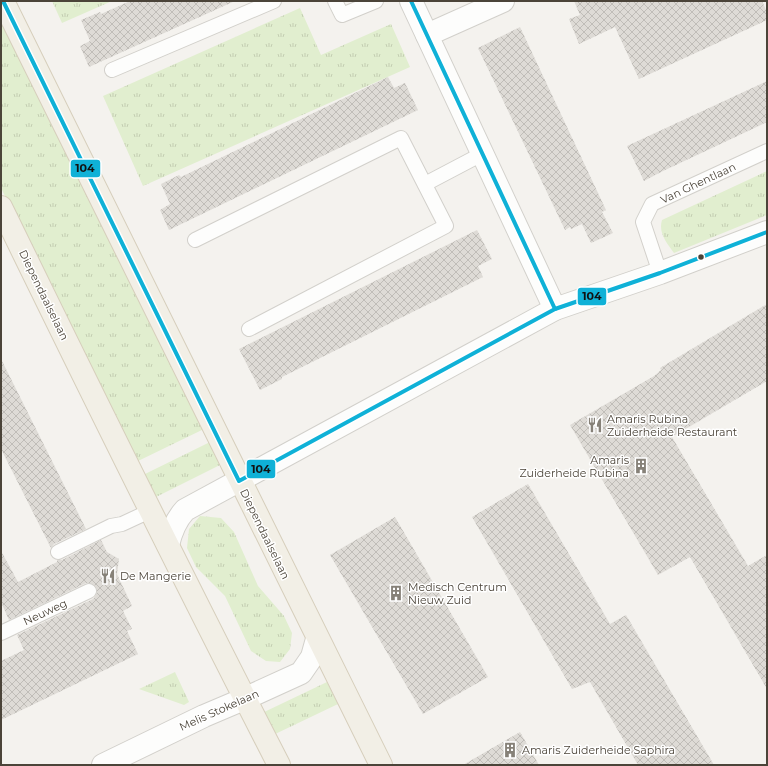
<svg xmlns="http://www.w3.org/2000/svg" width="768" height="766" viewBox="0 0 768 766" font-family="Montserrat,sans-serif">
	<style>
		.grass { fill: url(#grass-tufts) }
		.building { fill: url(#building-cross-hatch) }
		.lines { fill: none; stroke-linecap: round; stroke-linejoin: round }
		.lane-casing { stroke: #d2d0cb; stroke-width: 16 }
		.street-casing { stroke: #d2d0cb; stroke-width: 24 }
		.primary-casing { stroke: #d6cebb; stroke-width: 24 }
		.lane { stroke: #fdfdfc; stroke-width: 14 }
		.street { stroke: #fdfdfc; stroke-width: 22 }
		.primary { stroke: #f2efe6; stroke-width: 22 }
		.bus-1-casing { stroke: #fff; stroke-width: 7 }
		.bus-1 { stroke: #0fb1d7; stroke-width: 4 }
		.bus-dot { fill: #4b4439; stroke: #fff; stroke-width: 1.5 }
		.labels { text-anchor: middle; stroke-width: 3; stroke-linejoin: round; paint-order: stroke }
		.street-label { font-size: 11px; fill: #4b4439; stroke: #fff }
		.poi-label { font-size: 11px; fill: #4b4439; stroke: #fff; text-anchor: start }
		.line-badge { stroke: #fff; stroke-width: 1.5 }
		.pale-badge-label { font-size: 11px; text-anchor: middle; font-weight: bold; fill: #111 }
	</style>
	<defs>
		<pattern id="grass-tufts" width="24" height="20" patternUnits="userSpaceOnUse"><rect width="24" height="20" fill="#e1eecf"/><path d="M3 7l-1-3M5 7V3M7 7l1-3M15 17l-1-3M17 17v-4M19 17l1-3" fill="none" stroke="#c3cdb2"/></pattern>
		<pattern id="building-cross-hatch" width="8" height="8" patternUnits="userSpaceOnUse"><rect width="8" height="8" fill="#dedbd6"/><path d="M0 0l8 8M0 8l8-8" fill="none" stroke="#c0bdb8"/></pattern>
	</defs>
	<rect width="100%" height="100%" fill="#f4f2ee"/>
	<!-- grass -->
	<g class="grass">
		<path d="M 52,1 L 112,1 L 62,23 Z"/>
		<path d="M 300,8 L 321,55 L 391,24 L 410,67 L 143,186 L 103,96 Z"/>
		<path d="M 1,16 L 204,429 L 136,462 L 1,188 Z"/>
		<path d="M 767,171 L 767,215 L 674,253 C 667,243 658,233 662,220 Z"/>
		<path d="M 210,442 L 222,464 L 154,498 L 143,475 Z"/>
		<path d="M 200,516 L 221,518 L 234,532 L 258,586 L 284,616 L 292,633 L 290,649 L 280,662 L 266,661 L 251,651 L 225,596 L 196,567 L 187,548 L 189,529 Z"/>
		<path d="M 175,672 L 189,702 L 184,705 L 139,689 Z"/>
		<path d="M 327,682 L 338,704 L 271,736 L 260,714 Z"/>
	</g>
	<!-- building -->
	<g class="building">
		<path d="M 130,1 L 235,1 L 89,67 L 80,46 L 90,41 L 81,20 L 100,12 L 101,14 Z"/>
		<path d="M 574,1 L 762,1 L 767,12 L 767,20 L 639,79 L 615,27 L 579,44 L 569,19 L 580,15 Z"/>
		<path d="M 520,27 L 606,210 L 602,212 L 613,233 L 591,243 L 582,224 L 571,229 L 570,227 L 565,230 L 478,48 Z"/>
		<path d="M 388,77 L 394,88 L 405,83 L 418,110 L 169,230 L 160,210 L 170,204 L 161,184 L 179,175 L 181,177 Z"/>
		<path d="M 767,81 L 767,122 L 661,172 L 644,181 L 627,146 Z"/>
		<path d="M 477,230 L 492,259 L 478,266 L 483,277 L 282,377 L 282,379 L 260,390 L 239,349 Z"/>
		<path d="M 767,304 L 767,381 L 672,437 L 748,566 L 767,555 L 767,689 L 690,557 L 658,575 L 570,425 L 654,376 L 661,370 L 660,368 Z"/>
		<path d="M 1,359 L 86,529 L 54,544 L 51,548 L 1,449 Z"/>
		<path d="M 528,484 L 610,624 L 626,615 L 714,765 L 638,765 L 590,682 L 572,689 L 472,517 Z"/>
		<path d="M 395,517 L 488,677 L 423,714 L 330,555 Z"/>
		<path d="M 101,540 L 107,552 L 119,559 L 117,574 L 132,606 L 123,611 L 132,629 L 127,631 L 138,654 L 1,720 L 1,661 L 24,650 L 17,635 L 93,599 L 96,595 L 97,591 L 96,587 L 93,584 L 86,583 L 9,620 L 1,602 L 1,551 L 18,582 L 57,562 L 57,560 L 62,560 Z"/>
		<path d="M 520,732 L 539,765 L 463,765 Z"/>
	</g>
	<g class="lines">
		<defs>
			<g id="lane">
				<path d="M 335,1 L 342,15 L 376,1"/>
				<path d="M 112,70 L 274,1"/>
				<path d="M 425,184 L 482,154"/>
				<path d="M 195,240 L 401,138 L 446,226 L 249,329"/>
				<path d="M 660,273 L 643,222 L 652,204 L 767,151"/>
				<path d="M 58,552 L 111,526 L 122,524 L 150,511"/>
				<path d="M 1,633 L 89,591"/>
			</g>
			<g id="street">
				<path d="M 411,1 L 555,309"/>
				<path d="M 427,35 L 503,1"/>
				<path d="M 168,545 C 171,532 175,521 185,510 L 555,309 L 660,273 L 767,232"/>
				<path d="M 103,765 L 204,716 L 244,699 L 301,673 L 312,657 L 317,639"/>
			</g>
			<g id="primary">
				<path d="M 3,1 L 381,765"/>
				<path d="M 1,207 C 92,394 184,580 279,765"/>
			</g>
		</defs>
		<!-- lane casing -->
		<use href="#lane" class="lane-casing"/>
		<!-- street casing -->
		<use href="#street" class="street-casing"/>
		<!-- primary casing -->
		<use href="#primary" class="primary-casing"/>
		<!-- lane -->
		<use href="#lane" class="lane"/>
		<!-- street -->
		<use href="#street" class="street"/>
		<!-- primary -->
		<use href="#primary" class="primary"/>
		<defs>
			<g id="bus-1">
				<path d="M 3,1 L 239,481 L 555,309 L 660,273 L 767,232"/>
				<path d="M 411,1 L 555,309"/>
			</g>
		</defs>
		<!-- bus-1 casing -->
		<use href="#bus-1" class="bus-1-casing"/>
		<!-- bus-1 -->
		<use href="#bus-1" class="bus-1"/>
	</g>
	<!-- icons -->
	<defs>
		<symbol id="restaurant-bare" viewBox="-9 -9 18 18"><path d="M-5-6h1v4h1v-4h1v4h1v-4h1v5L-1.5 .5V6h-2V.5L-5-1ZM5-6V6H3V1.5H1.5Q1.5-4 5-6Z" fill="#868178" stroke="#fff" stroke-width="2.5" paint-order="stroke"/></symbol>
		<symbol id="building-bare" viewBox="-9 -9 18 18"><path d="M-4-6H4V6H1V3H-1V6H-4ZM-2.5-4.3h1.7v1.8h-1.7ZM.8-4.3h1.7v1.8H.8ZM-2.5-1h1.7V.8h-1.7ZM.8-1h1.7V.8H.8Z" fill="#868178" stroke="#fff" stroke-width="2.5" paint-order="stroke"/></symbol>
	</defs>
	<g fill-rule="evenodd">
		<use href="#restaurant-bare" x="584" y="414" width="22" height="22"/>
		<use href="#building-bare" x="630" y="455" width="22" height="22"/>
		<use href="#restaurant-bare" x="97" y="565" width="22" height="22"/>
		<use href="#building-bare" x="385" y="582" width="22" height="22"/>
		<use href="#building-bare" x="499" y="739" width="22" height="22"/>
	</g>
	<!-- markers -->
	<circle class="bus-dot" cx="701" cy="257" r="3.5"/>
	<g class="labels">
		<!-- street labels -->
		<g class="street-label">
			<text transform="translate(698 183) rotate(-25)" y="4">Van Ghentlaan</text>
			<text transform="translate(44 295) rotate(64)" y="4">Diependaalselaan</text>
			<text transform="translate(265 534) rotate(64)" y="4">Diependaalselaan</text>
			<text transform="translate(45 612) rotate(-25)" y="4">Neuweg</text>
			<text transform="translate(219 710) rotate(-24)" y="4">Melis Stokelaan</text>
		</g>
		<!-- poi labels -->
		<g class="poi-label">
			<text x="607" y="423">Amaris Rubina<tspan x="607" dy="13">Zuiderheide Restaurant</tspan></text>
			<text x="629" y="464" text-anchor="end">Amaris<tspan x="629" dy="13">Zuiderheide Rubina</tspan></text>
			<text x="120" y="580">De Mangerie</text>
			<text x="408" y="591">Medisch Centrum<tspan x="408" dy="13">Nieuw Zuid</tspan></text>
			<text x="522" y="754">Amaris Zuiderheide Saphira</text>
		</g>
	</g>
	<g class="line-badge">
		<rect x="70" y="159" width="31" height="19" rx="4" fill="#0fb1d7"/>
		<rect x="577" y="287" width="30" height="19" rx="4" fill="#0fb1d7"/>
		<rect x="246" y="459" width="30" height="20" rx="4" fill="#0fb1d7"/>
	</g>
	<g class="pale-badge-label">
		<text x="85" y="172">104</text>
		<text x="592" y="300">104</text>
		<text x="261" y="473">104</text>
	</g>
	<!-- border -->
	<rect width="768" height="766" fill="none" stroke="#4b4439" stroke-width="4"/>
</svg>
